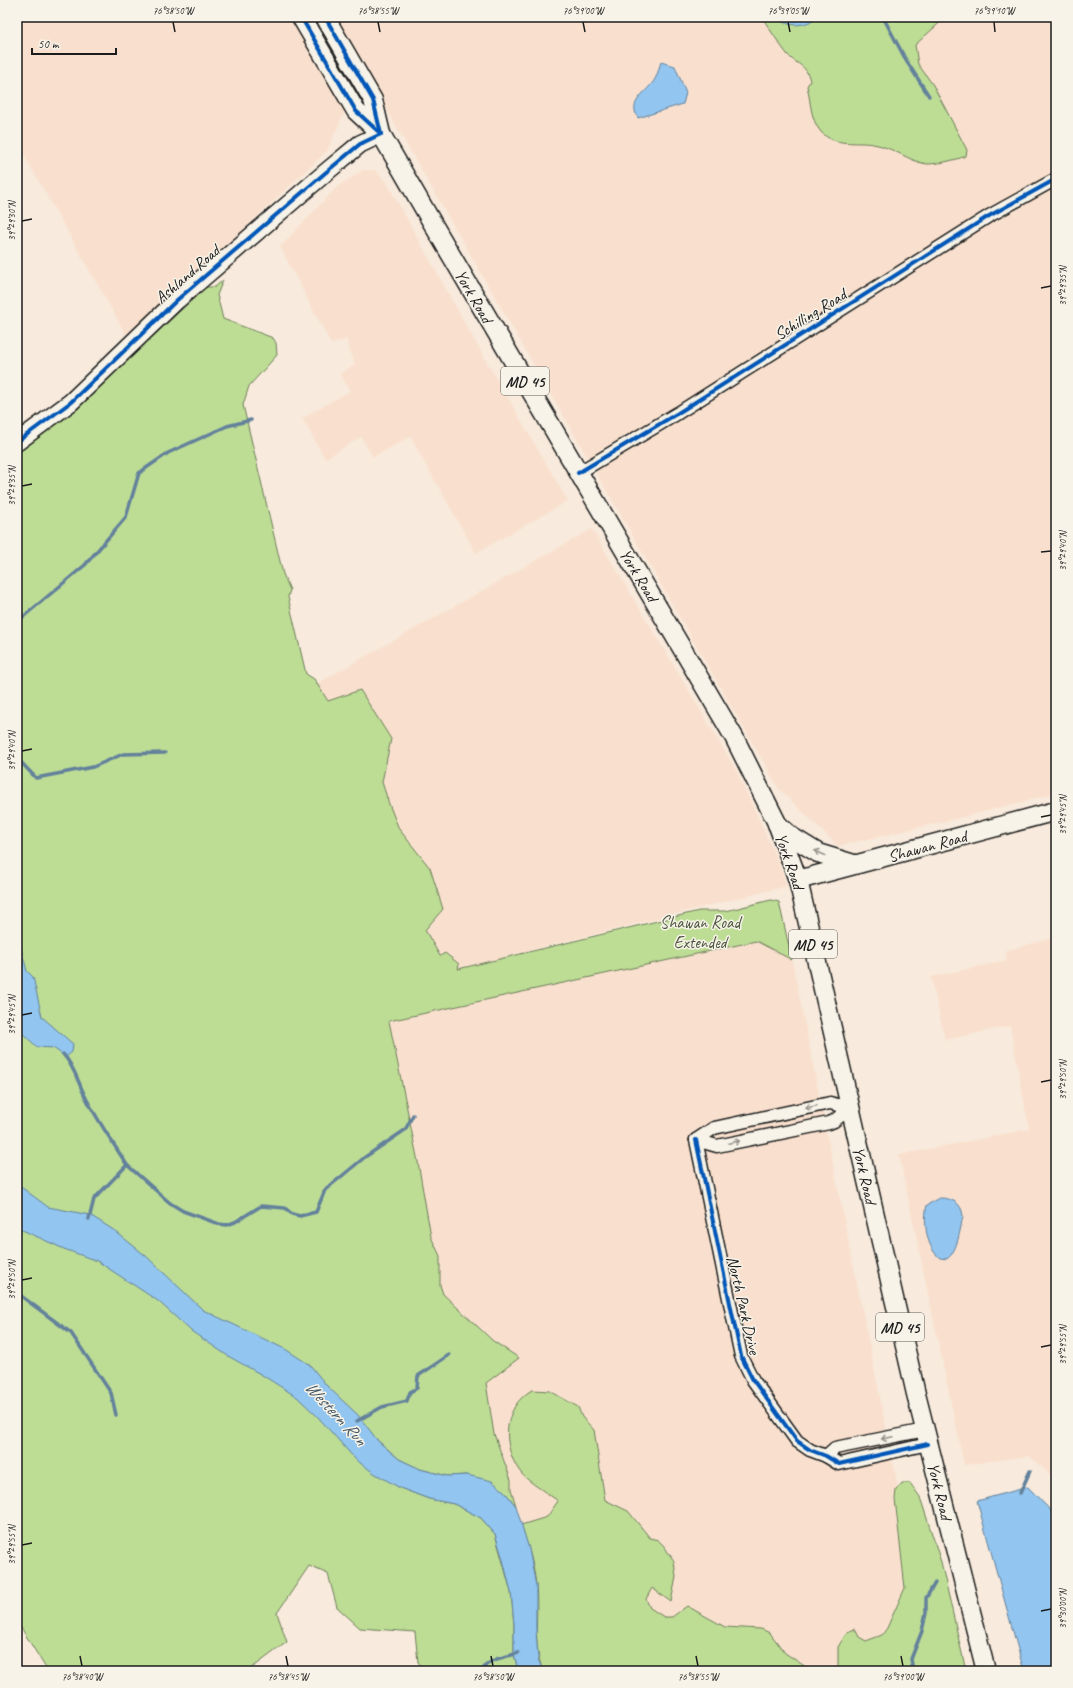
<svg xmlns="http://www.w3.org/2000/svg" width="1073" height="1688" viewBox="0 0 1073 1688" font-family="Caveat,sans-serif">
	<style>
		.built { fill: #f9e0ce }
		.green { fill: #bddd95; stroke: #6c7c58 }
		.water { fill: #92c5ef; stroke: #63819b }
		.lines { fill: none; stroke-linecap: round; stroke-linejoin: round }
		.stream { stroke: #63819b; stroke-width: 3.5 }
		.street-casing { stroke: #1c1c1c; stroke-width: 15 }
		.secondary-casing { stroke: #1c1c1c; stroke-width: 20 }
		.primary-casing { stroke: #1c1c1c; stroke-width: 21 }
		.street { stroke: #f7f3e8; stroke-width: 12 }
		.secondary { stroke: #f7f3e8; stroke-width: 17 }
		.primary { stroke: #f7f3e8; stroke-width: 18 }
		.cycleway-casing { stroke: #f7f3e8; stroke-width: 6 }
		.cycleway { stroke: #0057b8; stroke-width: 4 }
		.oneway { stroke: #94928c }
		.ticks { fill: none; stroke: #1c1c1c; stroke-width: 1.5 }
		.labels { text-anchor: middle; stroke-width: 3; stroke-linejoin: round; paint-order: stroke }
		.shield { fill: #f7f3e8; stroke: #5e5c59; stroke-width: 1 }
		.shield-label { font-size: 16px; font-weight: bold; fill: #1c1c1c }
		.street-label { font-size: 17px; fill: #1c1c1c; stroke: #f7f3e8 }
		.park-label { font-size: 17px; fill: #4c5640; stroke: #f7f3e8 }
		.water-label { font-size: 18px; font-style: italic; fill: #455766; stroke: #f7f3e8 }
		.neatline { fill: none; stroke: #1c1c1c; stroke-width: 1.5 }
		.ticks-label { font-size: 10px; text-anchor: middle; fill: #1c1c1c }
	</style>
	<rect width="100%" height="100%" fill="#f8eadc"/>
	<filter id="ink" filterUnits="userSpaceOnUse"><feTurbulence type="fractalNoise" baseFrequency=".025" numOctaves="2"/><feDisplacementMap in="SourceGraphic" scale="8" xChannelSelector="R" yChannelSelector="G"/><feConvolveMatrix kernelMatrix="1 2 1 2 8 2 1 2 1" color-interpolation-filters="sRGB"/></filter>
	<g filter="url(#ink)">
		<!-- built -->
		<g class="built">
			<path d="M 33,17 L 292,17 L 345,111 L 327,151 L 128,338 L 17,143 L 17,26 Z"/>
			<path d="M 333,17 L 1056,17 L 1056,793 L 964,817 L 838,846 L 779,789 Z"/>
			<path d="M 363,170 L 375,170 L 387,183 L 472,336 L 568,501 L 476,553 L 410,437 L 373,457 L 361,437 L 325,459 L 302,418 L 350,391 L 340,373 L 355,365 L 346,339 L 331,344 L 280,247 L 337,187 Z"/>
			<path d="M 592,529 L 735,768 L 776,856 L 787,886 L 381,988 L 309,688 Z"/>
			<path d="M 1056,937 L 1056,1480 L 1029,1456 L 964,1465 L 899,1155 L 1029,1129 L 1010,1026 L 945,1040 L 931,977 L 1007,960 L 1005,951 Z"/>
			<path d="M 757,940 L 792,960 L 898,1487 L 896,1490 L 895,1499 L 905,1588 L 887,1628 L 882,1635 L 866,1641 L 859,1637 L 838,1647 L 838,1667 L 836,1671 L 808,1671 L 809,1669 L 801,1663 L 785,1653 L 770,1633 L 761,1629 L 725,1627 L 687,1606 L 672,1617 L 664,1617 L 650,1608 L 646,1599 L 652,1588 L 670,1602 L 674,1561 L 664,1546 L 658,1540 L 650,1538 L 628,1511 L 605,1500 L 594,1430 L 582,1416 L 578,1407 L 522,1474 L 559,1501 L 547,1517 L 521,1525 L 511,1489 L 511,1480 L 494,1434 L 486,1383 L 519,1358 L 493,1341 L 443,1294 L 440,1285 L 440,1256 L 431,1237 L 418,1162 L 389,1021 Z"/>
		</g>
		<!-- green -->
		<g class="green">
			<path d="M 762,17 L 946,17 L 915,45 L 918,64 L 933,85 L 967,150 L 966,156 C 955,160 939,164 927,164 C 910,162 893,147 873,144 C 856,141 835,147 821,132 C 810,119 811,102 807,86 L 810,81 C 806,63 797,66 787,54 C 778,42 770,30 762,17 Z"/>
			<path d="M 223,280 L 217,295 L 223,319 L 273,338 L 276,343 L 277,355 L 249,386 L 243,405 L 283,574 L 290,590 L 288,597 L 306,674 L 314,679 L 328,701 L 360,690 L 391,739 L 382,782 L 389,804 L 399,829 L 430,868 L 443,909 L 425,930 L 440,956 L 445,953 L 459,964 L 458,969 L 699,911 L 726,911 L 771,900 L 779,902 L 792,960 L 756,941 L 389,1021 L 418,1162 L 431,1237 L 440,1256 L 440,1285 L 443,1294 L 493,1341 L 519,1358 L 486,1383 L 494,1434 L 511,1480 L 511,1489 L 516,1506 L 504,1491 L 467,1475 L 447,1476 L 420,1469 L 399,1459 L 378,1441 L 372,1434 L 356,1460 L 400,1488 L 429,1499 L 454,1504 L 481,1518 L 495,1534 L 511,1592 L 514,1624 L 514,1654 L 518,1671 L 425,1671 L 418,1662 L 415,1632 L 360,1628 L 337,1607 L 328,1574 L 309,1566 L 277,1613 L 287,1642 L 248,1671 L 46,1671 L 47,1670 L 17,1621 L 17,449 L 99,386 L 206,287 L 215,287 Z"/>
			<path d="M 532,1390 L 550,1391 L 578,1407 L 582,1417 L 594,1430 L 605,1500 L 628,1511 L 650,1538 L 658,1540 L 664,1546 L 674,1561 L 676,1577 L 671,1602 L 652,1588 L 646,1599 L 650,1608 L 664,1617 L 672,1617 L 687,1606 L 725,1627 L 761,1629 L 770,1633 L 785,1653 L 809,1669 L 808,1671 L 543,1671 C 532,1643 539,1614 536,1585 C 534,1565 528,1545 521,1525 L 547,1517 L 558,1501 C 549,1494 528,1482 521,1473 C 501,1447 502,1407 532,1390 Z"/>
			<path d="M 902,1483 L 910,1483 L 920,1497 L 941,1562 L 966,1671 L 836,1671 L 838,1667 L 838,1647 L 847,1632 L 855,1629 L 859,1637 L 866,1641 L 882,1635 L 887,1628 L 905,1588 L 895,1499 L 896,1490 Z"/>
		</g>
		<!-- water -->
		<g class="water">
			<path d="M 773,17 L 815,17 L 815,19 C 801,28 787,26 773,17 Z"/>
			<path d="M 661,62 L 675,66 L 686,93 L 683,104 L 638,118 C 627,101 647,93 655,79 C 658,74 659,67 661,62 Z"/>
			<path d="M 17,923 L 21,948 L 27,971 L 33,977 L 42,1017 L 73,1044 L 72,1052 L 66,1057 L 53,1048 L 37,1047 L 20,1031 L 17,1025 Z"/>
			<path d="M 17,1184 L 48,1207 L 90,1215 L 115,1231 L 146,1256 L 203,1310 L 285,1349 L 310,1365 L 327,1386 L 358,1415 L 378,1441 L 399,1459 L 420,1469 L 447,1476 L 467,1475 L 492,1481 L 504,1491 L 516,1506 L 529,1549 L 536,1586 L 536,1629 L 538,1659 L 543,1671 L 518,1671 L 514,1654 L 514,1624 L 511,1592 L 502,1556 L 495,1534 L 481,1518 L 454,1504 L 429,1499 L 400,1488 L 374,1473 L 356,1460 L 317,1416 L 297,1397 L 262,1375 L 228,1356 L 191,1331 L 158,1301 L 97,1261 L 64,1249 L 20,1229 L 17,1227 Z"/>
			<path d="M 940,1198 C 952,1198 962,1203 963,1216 C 960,1229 958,1251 947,1259 L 940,1258 C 926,1248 923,1220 927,1205 Z"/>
			<path d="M 1028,1487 L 1056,1516 L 1056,1671 L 1024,1671 L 977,1501 Z"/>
		</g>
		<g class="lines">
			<!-- stream -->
			<g class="stream">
				<path d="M 883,17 L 907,62 L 929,96"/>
				<path d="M 17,622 L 85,565 L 126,517 L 139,473 L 168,453 L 227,426 L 251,420"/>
				<path d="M 17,758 L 36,778 L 93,767 L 123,754 L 165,753"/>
				<path d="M 63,1054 C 75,1067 78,1083 86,1098 C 98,1121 113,1143 127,1165"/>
				<path d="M 89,1219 L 94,1199 L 127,1165 L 170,1203 L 183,1211 L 219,1224 L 227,1225 L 235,1222 L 261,1206 L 285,1208 L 292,1214 L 300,1216 L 316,1212 L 325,1190 L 365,1157 L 405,1130 L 413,1115"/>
				<path d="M 17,1293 L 71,1333 L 111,1393 L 116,1415"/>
				<path d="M 357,1421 L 382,1407 L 407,1401 L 410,1392 L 417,1388 L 418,1376 L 449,1355"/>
				<path d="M 1020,1493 L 1030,1471"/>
				<path d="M 482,1671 C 489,1657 505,1658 518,1653"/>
				<path d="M 913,1671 L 911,1659 L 922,1631 L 926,1613 L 926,1598 L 935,1583"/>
			</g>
			<defs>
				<g id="street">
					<path d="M 578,473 L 678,413 L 989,216 L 1056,179"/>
					<path d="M 696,1140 L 741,1356 L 753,1380 L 797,1441 L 810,1450 L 826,1456 L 839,1464 L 928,1444"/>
					<path d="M 696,1140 L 717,1146 L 829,1123 L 834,1121 L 850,1108"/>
					<path d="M 696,1140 L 714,1128 L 830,1103 L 850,1108"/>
					<path d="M 826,1456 L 835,1448 L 925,1430"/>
				</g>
				<path id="secondary" d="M 17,442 L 71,402 L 177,300 L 325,173 L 360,144 L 381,134"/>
				<g id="primary">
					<path d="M 301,17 L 356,111 L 381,134"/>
					<path d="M 325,17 L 373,100 L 381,134 L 441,238 L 734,737 L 777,823 L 798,880 L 916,1394 L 986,1671"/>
					<path d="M 777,824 L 792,837 L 818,853 L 854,864"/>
					<path d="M 798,880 L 1056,811"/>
				</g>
			</defs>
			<!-- street casing -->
			<use href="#street" class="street-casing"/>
			<!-- secondary casing -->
			<use href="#secondary" class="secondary-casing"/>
			<!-- primary casing -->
			<use href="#primary" class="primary-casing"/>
			<!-- street -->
			<use href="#street" class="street"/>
			<!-- secondary -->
			<use href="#secondary" class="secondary"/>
			<!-- primary -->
			<use href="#primary" class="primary"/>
			<defs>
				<g id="cycleway">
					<path d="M 301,17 L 356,111 L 381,134"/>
					<path d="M 325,17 L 373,100 L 381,134"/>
					<path d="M 17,442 L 71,402 L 177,300 L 325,173 L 360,144 L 381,134"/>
					<path d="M 578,473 L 678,413 L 989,216 L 1056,179"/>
					<path d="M 696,1140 L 741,1356 L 753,1380 L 797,1441 L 810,1450 L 826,1456 L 839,1464 L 928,1444"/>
				</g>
			</defs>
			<!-- cycleway casing -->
			<use href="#cycleway" class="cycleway-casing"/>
			<!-- cycleway -->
			<use href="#cycleway" class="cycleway"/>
		</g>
		<!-- one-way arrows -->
		<defs><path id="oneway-shaft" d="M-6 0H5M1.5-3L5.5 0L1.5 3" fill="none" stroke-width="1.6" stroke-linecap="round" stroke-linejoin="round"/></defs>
		<g class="oneway">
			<use href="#oneway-shaft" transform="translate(820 853) rotate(-156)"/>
			<use href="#oneway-shaft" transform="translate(811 1107) rotate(168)"/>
			<use href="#oneway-shaft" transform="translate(734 1142) rotate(-12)"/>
			<use href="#oneway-shaft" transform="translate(887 1438) rotate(168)"/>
		</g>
	</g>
	<!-- ticks -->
	<path class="ticks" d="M 173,22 L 175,32M 378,22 L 380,32M 583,22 L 585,32M 788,22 L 790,32M 994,22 L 995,32M 22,221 L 32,219M 1041,288 L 1051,286M 22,486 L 32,484M 1041,552 L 1051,551M 22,751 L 32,749M 1041,817 L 1051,815M 22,1015 L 32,1013M 1041,1082 L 1051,1080M 22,1280 L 32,1278M 1041,1347 L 1051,1345M 22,1545 L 32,1543M 1041,1611 L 1051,1609M 80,1656 L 82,1666M 286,1656 L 288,1666M 491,1656 L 493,1666M 696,1656 L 698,1666M 901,1656 L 903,1666"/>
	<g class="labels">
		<!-- shield labels -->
		<g class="shield">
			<rect x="501" y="367" width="48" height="28" rx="3"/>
			<rect x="789" y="930" width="48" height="28" rx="3"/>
			<rect x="876" y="1313" width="48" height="28" rx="3"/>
		</g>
		<g class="shield-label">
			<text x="525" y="387">MD 45</text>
			<text x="813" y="950">MD 45</text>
			<text x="900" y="1333">MD 45</text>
		</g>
		<!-- street labels -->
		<g class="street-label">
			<text transform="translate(187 274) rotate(-41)" y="6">Ashland Road</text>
			<text transform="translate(474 296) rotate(60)" y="6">York Road</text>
			<text transform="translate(810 314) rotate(-32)" y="6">Schilling Road</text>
			<text transform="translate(639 575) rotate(59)" y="6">York Road</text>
			<text transform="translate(927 846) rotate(-15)" y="6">Shawan Road</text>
			<text transform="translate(790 861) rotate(71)" y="6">York Road</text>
			<text transform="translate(865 1175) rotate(77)" y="6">York Road</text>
			<text transform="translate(744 1305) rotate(77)" y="6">North Park Drive</text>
			<text transform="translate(940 1491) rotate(76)" y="6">York Road</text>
		</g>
		<!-- park labels -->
		<g class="park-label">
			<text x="700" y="928">Shawan Road<tspan x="700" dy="20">Extended</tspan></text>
		</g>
		<!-- water labels -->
		<g class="water-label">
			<text transform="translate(336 1413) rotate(47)" y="6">Western Run</text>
		</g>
	</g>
	<!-- margin -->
	<rect width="1073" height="1688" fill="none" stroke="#f7f3e8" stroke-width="44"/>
	<!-- scale -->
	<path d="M32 48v6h84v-6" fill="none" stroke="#1c1c1c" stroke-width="2"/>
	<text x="38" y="48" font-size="12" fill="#1c1c1c" stroke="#f7f3e8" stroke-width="3" paint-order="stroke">50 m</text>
	<rect x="22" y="22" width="1029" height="1644" class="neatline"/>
	<g class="ticks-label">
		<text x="173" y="14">76°38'50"W</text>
		<text x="378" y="14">76°38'55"W</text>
		<text x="583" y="14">76°39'00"W</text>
		<text x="788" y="14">76°39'05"W</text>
		<text x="994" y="14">76°39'10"W</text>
		<text transform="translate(11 221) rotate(-90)" y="4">39°29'30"N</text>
		<text transform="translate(1062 286) rotate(-90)" y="4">39°29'35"N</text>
		<text transform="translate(11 486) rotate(-90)" y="4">39°29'35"N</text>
		<text transform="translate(1062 551) rotate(-90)" y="4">39°29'40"N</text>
		<text transform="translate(11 751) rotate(-90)" y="4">39°29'40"N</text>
		<text transform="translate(1062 815) rotate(-90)" y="4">39°29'45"N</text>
		<text transform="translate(11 1015) rotate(-90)" y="4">39°29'45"N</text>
		<text transform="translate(1062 1080) rotate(-90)" y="4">39°29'50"N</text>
		<text transform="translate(11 1280) rotate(-90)" y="4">39°29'50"N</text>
		<text transform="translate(1062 1345) rotate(-90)" y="4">39°29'55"N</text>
		<text transform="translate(11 1545) rotate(-90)" y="4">39°29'55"N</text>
		<text transform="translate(1062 1609) rotate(-90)" y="4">39°30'00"N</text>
		<text x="82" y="1680">76°38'40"W</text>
		<text x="288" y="1680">76°38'45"W</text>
		<text x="493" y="1680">76°38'50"W</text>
		<text x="698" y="1680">76°38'55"W</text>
		<text x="903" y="1680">76°39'00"W</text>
	</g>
</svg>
